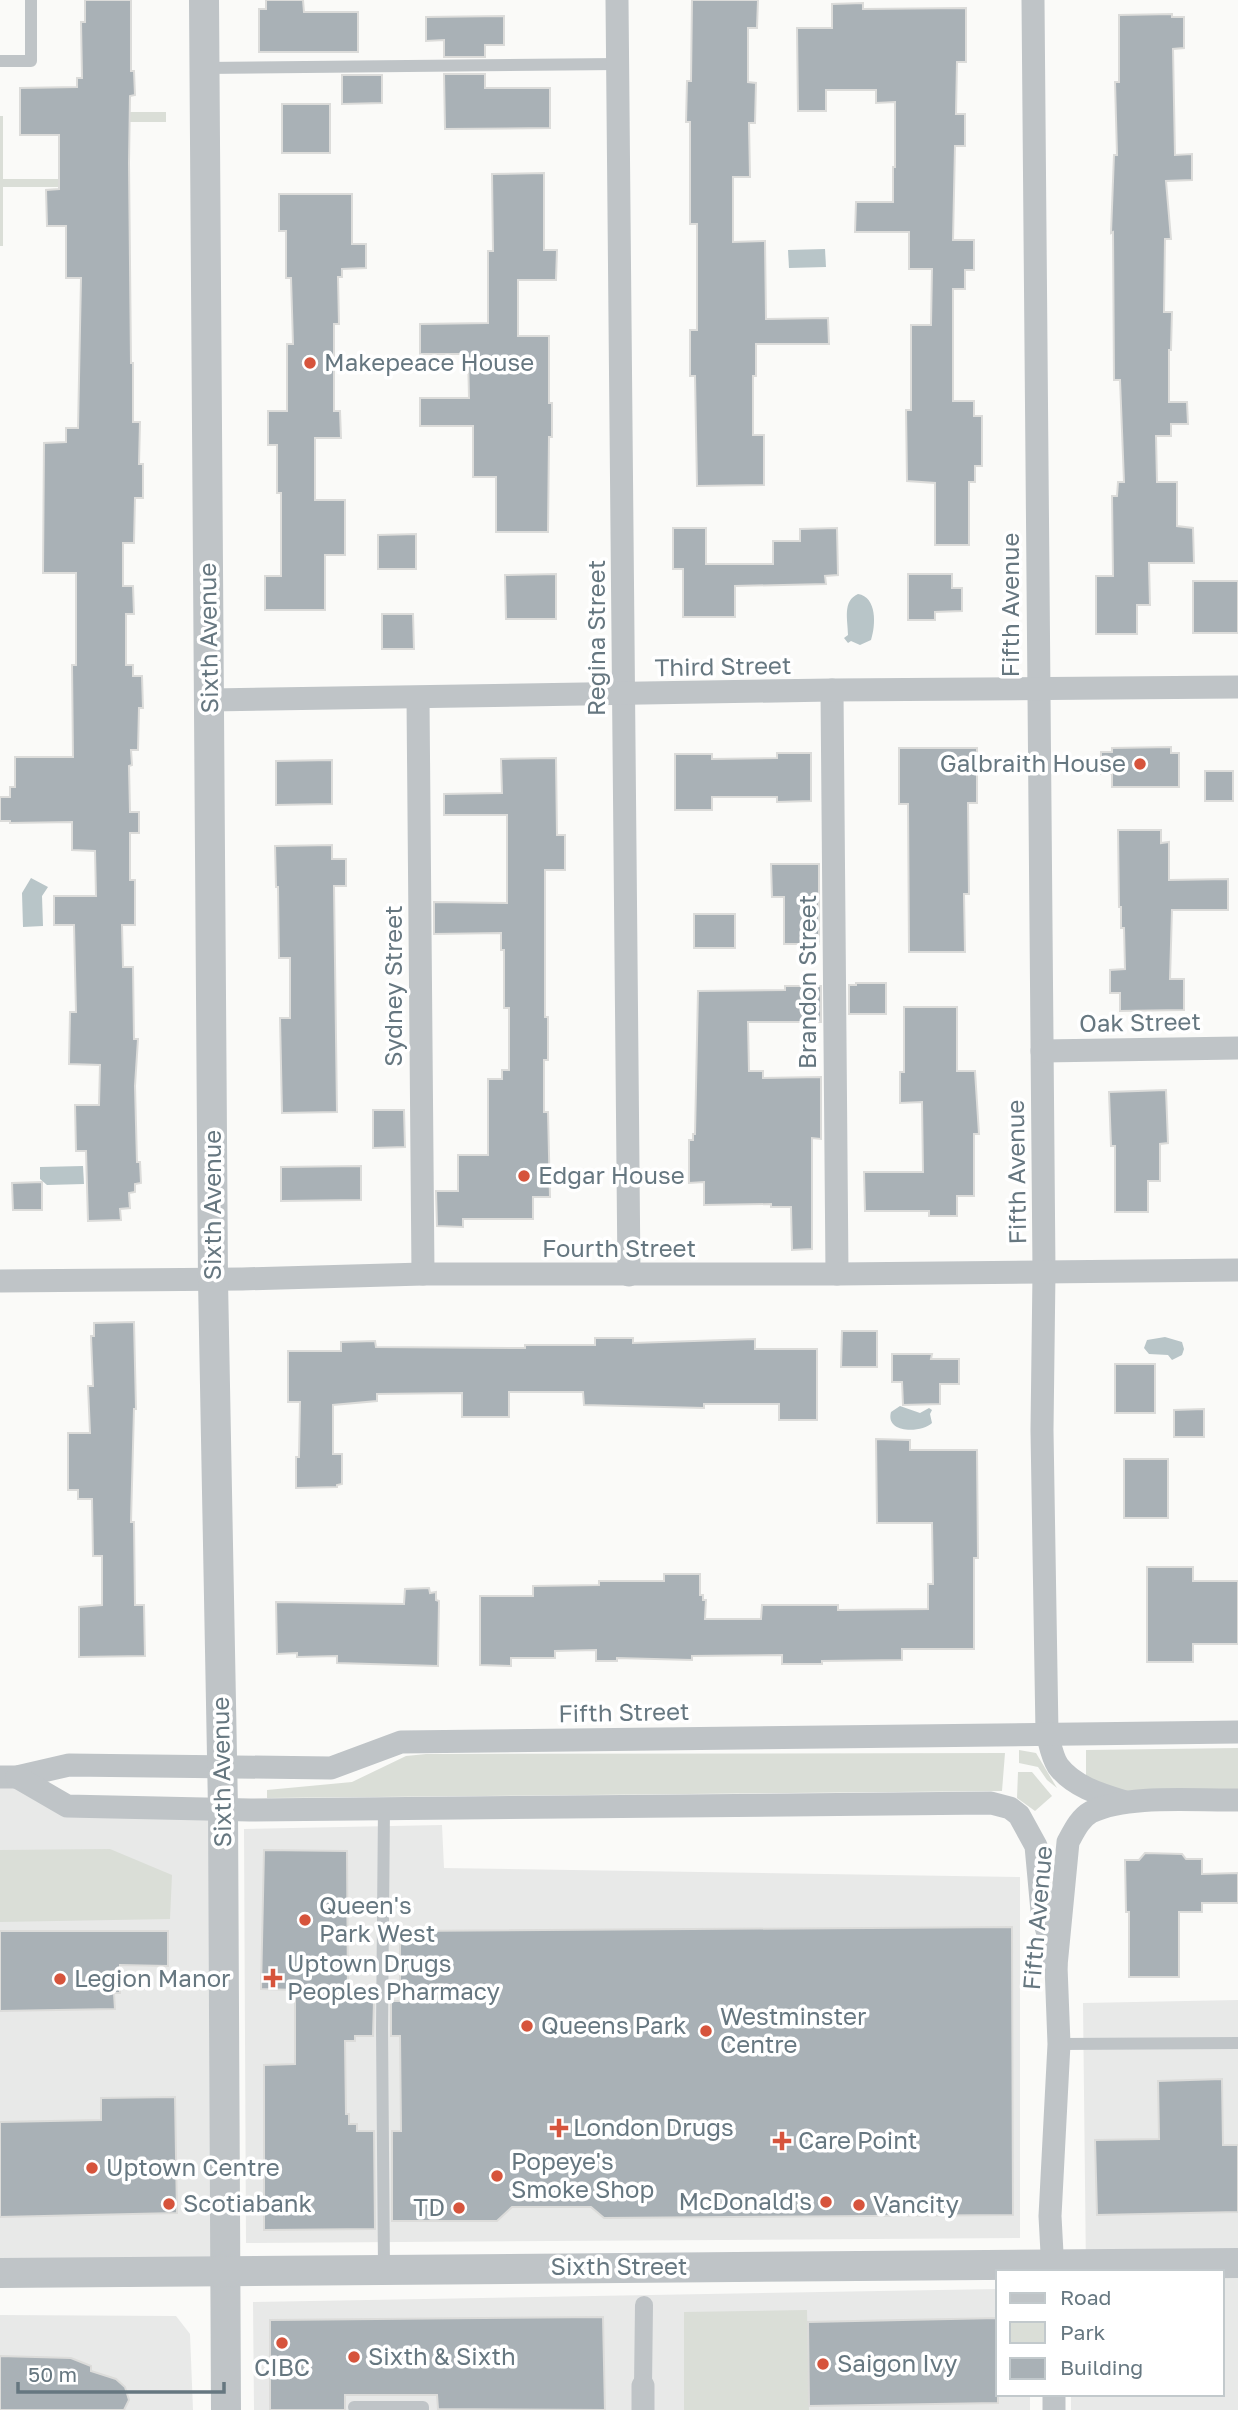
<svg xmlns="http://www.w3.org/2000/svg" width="1238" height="2410" viewBox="0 0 1238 2410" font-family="'Golos Text',sans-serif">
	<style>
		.built { fill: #e8e9e8 }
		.green { fill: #daded7 }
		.water { fill: #b8c5c8 }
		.building { fill: #a9b1b6; stroke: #dcdcda; stroke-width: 2 }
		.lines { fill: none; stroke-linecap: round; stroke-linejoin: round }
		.service { stroke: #bfc4c7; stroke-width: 12 }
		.pedestrian { stroke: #bfc4c7; stroke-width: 18 }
		.minor { stroke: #bfc4c7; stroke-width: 23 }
		.tertiary { stroke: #bfc4c7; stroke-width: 30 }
		.poi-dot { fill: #d6543c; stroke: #fff; stroke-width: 2.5 }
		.labels { text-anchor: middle; stroke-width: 7; stroke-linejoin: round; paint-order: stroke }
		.poi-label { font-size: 24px; fill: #667780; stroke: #fff; text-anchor: start }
		.street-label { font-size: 24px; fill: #667780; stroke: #fff }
	</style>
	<rect width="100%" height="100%" fill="#fafaf8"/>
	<!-- built -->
	<g class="built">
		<path d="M 0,1777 L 67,1806 L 223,1809 L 225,2271 L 0,2273 Z"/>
		<path d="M 442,1825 L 444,1868 L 1020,1877 L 1020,2238 L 246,2243 L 244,1829 Z"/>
		<path d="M 1238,2000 L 1238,2410 L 1071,2410 L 1071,2394 L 1222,2394 L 1222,2272 L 1086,2272 L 1083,2003 Z"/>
		<path d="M 998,2289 L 998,2394 L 1030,2394 L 1030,2410 L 254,2410 L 253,2302 Z"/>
		<path d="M 0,2315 L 176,2316 L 190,2334 L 193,2410 L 0,2410 Z"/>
	</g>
	<!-- green -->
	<g class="green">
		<rect x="88" y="112" width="78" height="10"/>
		<path d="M 0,116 L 3,116 L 3,179 L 80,179 L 80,187 L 3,187 L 3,246 L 0,246 Z"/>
		<path d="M 1238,1748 L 1238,1792 L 1121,1793 L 1086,1778 L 1086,1750 Z"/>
		<path d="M 1019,1750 L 1036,1753 L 1057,1788 L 1047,1780 L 1038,1767 L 1019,1763 Z"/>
		<path d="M 1005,1753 L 1002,1791 L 267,1798 L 267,1790 L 352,1782 L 406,1756 L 426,1754 Z"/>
		<path d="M 1018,1772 L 1032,1772 L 1052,1796 L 1035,1811 L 1017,1798 Z"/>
		<path d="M 110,1849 L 172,1875 L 170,1919 L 0,1922 L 0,1850 Z"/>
		<path d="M 807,2310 L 809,2410 L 684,2410 L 684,2312 Z"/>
	</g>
	<!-- water -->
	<g class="water">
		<path d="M 825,249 L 826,267 L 789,268 L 788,250 Z"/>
		<path d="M 858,594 C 877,597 876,625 871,640 L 860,645 L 851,641 L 848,643 L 844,638 L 848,635 C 848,620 842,601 858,594 Z"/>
		<path d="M 31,878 L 48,887 L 42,896 L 43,926 L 23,927 L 22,893 Z"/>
		<path d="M 83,1166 L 84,1184 L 47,1185 L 40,1179 L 40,1167 Z"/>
		<path d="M 1165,1337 L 1182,1342 L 1184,1349 L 1182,1355 L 1172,1360 L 1168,1355 L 1149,1354 L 1144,1348 L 1147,1340 Z"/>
		<path d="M 900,1406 L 920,1413 L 929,1408 L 932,1410 L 930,1414 L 932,1423 C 922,1433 885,1434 891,1412 Z"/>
	</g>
	<!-- building -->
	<g class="building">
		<path d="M 85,0 L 131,0 L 131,71 L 134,71 L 135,95 L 130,96 L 129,163 L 131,363 L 133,363 L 133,422 L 140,422 L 139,464 L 143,464 L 143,498 L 135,498 L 134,543 L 123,543 L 123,586 L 133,586 L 134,614 L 126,614 L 126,665 L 133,665 L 133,676 L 142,676 L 143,708 L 139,708 L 138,750 L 131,750 L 132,765 L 129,766 L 130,812 L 139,812 L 139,833 L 130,833 L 130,880 L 135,880 L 135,925 L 122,925 L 123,967 L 133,967 L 134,1039 L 138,1039 L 135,1086 L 137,1162 L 140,1162 L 141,1183 L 135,1184 L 135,1192 L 129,1193 L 130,1208 L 120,1209 L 121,1220 L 88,1221 L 86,1151 L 76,1151 L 75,1105 L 99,1105 L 100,1065 L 69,1064 L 70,1012 L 76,1012 L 74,925 L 54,925 L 54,896 L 96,896 L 95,851 L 72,850 L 72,822 L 10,823 L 10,821 L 0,821 L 0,797 L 10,797 L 10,787 L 15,787 L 15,757 L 73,757 L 72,665 L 76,665 L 76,573 L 43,573 L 44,443 L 66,442 L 66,428 L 78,428 L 81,278 L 66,278 L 66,226 L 47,226 L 46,190 L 59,189 L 59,135 L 20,135 L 20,88 L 77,87 L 77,78 L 82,78 L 81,22 L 85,22 Z"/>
		<path d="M 266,0 L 303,0 L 304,12 L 358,12 L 358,52 L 259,52 L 259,9 L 266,9 Z"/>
		<path d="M 692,0 L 758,0 L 757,28 L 748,28 L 748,82 L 756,83 L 755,123 L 749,123 L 750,177 L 733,177 L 733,242 L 765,241 L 766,319 L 828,318 L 829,344 L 756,344 L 756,376 L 753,376 L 753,435 L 764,435 L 764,485 L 697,486 L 695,376 L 690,376 L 690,330 L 697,330 L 697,224 L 690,224 L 690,122 L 686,122 L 687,81 L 691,81 Z"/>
		<path d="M 863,3 L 863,9 L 966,8 L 966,62 L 957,62 L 956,114 L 965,114 L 965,146 L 955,146 L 953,240 L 974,240 L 974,270 L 965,270 L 965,289 L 953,289 L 953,401 L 974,401 L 974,416 L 982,416 L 982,466 L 975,466 L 975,482 L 969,482 L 969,545 L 935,545 L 935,483 L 907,481 L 906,410 L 911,410 L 911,325 L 931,325 L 932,269 L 909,269 L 909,232 L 855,232 L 856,202 L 893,202 L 893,167 L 895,167 L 895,102 L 876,103 L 876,90 L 826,90 L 826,111 L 798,111 L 797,28 L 832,28 L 832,4 Z"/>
		<path d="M 1172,14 L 1172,17 L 1184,17 L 1184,48 L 1173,49 L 1175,155 L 1192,154 L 1192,180 L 1166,181 L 1171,239 L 1165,239 L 1164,312 L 1172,312 L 1171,350 L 1169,350 L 1169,402 L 1187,402 L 1188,424 L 1171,424 L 1171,436 L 1156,436 L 1157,482 L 1177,482 L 1177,526 L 1193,528 L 1194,563 L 1149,563 L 1150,605 L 1137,605 L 1137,634 L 1096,634 L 1096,576 L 1113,576 L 1112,496 L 1117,496 L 1118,482 L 1124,482 L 1120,380 L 1114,380 L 1113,232 L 1111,233 L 1114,155 L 1117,155 L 1115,82 L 1119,82 L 1119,15 Z"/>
		<path d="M 504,16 L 504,45 L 485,45 L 485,57 L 444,57 L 444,40 L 426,41 L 426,17 Z"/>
		<path d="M 444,74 L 485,74 L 485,88 L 550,88 L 550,128 L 445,129 Z"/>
		<path d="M 342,75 L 382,75 L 382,103 L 342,104 Z"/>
		<rect x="282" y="104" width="48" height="49"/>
		<path d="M 544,173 L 544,250 L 557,250 L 556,280 L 518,280 L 518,336 L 549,336 L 549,403 L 552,403 L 552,437 L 549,437 L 548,532 L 496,532 L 496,477 L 473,477 L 473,426 L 420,426 L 420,398 L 469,398 L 468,354 L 420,354 L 420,324 L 488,323 L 488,251 L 493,251 L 492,174 Z"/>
		<path d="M 279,194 L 352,194 L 352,244 L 366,244 L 366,268 L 342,269 L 342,277 L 338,277 L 339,324 L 334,324 L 334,411 L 340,411 L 341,438 L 315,438 L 315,500 L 345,500 L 345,555 L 325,555 L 325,610 L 265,610 L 265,576 L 281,576 L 281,493 L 277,493 L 277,445 L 268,445 L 268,411 L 287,411 L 287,344 L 293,344 L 291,278 L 286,278 L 286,231 L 279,231 Z"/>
		<path d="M 673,528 L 706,528 L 706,564 L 773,564 L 773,541 L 800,541 L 800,529 L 837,528 L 838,575 L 825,576 L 826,584 L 735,586 L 735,617 L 683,617 L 683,569 L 673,569 Z"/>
		<path d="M 416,534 L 416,569 L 378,569 L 378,535 Z"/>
		<path d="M 556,574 L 556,619 L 506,619 L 505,575 Z"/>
		<path d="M 908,574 L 952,574 L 952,588 L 962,588 L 962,611 L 935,612 L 935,620 L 908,620 Z"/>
		<rect x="1193" y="581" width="45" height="52"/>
		<path d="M 382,614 L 413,614 L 414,649 L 382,649 Z"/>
		<path d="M 1171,747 L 1171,753 L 1179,753 L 1179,787 L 1112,787 L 1112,774 L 1101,774 L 1101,752 L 1112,752 L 1112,748 Z"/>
		<path d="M 899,748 L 977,748 L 977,803 L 968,803 L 969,894 L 964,894 L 965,952 L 909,952 L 908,804 L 899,804 Z"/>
		<path d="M 777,753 L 811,753 L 811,801 L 777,802 L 777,797 L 712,797 L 712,810 L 675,810 L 675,754 L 712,754 L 712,759 L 777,758 Z"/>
		<path d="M 556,758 L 557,835 L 565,835 L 565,870 L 545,870 L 545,1017 L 548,1017 L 548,1060 L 544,1060 L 544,1112 L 548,1112 L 550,1197 L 533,1197 L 533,1219 L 463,1219 L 463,1227 L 437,1226 L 436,1191 L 458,1191 L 458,1155 L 488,1155 L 488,1079 L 502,1079 L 502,1070 L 509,1070 L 509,1008 L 504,1008 L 504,950 L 501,950 L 501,933 L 434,934 L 434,902 L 507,903 L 507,815 L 444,815 L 444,794 L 502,793 L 501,759 Z"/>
		<path d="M 332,760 L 332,804 L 276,805 L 276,761 Z"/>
		<rect x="1205" y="771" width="28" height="30"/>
		<path d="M 1118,830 L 1161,830 L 1161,843 L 1169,842 L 1169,880 L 1228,879 L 1228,910 L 1172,910 L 1170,979 L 1184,979 L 1184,1010 L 1120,1011 L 1120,993 L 1110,993 L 1110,970 L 1125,969 L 1124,928 L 1121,928 L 1121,907 L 1119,907 Z"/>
		<path d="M 332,845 L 332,859 L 346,859 L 346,886 L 334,886 L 337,1112 L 282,1113 L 280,1018 L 290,1018 L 290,958 L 279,958 L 278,887 L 276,887 L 275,846 Z"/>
		<path d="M 771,864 L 819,864 L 819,944 L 784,944 L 784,897 L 772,897 Z"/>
		<rect x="694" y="914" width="41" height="34"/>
		<path d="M 856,983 L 886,983 L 886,1014 L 849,1014 L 849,985 L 856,985 Z"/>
		<path d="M 785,986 L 821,986 L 821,1022 L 748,1022 L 749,1071 L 763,1071 L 763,1078 L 821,1077 L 821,1139 L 812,1138 L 812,1249 L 792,1250 L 791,1207 L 771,1207 L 771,1204 L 704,1205 L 704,1182 L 689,1183 L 689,1140 L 693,1140 L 693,1134 L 695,1134 L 698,991 L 785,990 Z"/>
		<path d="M 904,1007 L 957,1007 L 957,1071 L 975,1071 L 979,1134 L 974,1134 L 974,1196 L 957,1196 L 957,1216 L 929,1216 L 929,1211 L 865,1211 L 864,1172 L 923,1172 L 922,1102 L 900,1103 L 900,1072 L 904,1072 Z"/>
		<path d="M 1166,1090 L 1168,1143 L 1160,1144 L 1160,1181 L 1148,1181 L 1148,1212 L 1115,1212 L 1115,1146 L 1111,1146 L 1109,1092 Z"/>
		<path d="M 373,1110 L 404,1110 L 405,1147 L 373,1148 Z"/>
		<path d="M 361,1166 L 361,1200 L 281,1201 L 281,1167 Z"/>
		<path d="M 42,1182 L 42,1210 L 13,1210 L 12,1183 Z"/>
		<path d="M 134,1322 L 136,1409 L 134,1409 L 131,1522 L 134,1522 L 135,1605 L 144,1605 L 145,1656 L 79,1657 L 79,1607 L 102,1605 L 102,1556 L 93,1556 L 92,1499 L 78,1499 L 78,1490 L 68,1490 L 68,1433 L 90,1433 L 88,1386 L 93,1386 L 91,1336 L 94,1336 L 94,1323 Z"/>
		<path d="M 842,1331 L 877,1331 L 877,1367 L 841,1367 Z"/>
		<path d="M 595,1338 L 633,1338 L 633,1343 L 755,1339 L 755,1349 L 817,1349 L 817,1420 L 779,1420 L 779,1404 L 704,1404 L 704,1408 L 584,1405 L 583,1392 L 509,1392 L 509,1417 L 462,1417 L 462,1393 L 377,1394 L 377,1401 L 333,1405 L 333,1454 L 342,1454 L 342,1484 L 337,1485 L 337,1487 L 296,1488 L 296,1457 L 299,1457 L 300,1402 L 288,1402 L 288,1351 L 341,1351 L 341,1342 L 375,1341 L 376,1347 L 525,1348 L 525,1345 L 595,1345 Z"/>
		<path d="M 892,1354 L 932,1354 L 931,1359 L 959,1359 L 959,1384 L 940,1384 L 940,1404 L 903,1405 L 902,1382 L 892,1382 Z"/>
		<rect x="1115" y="1364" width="40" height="49"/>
		<path d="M 1204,1409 L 1204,1437 L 1174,1437 L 1174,1410 Z"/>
		<path d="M 876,1439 L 910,1440 L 910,1450 L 977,1450 L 978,1558 L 974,1558 L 974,1649 L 902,1649 L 902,1660 L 822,1661 L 822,1664 L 782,1664 L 782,1655 L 692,1656 L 692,1660 L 617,1658 L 617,1661 L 596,1661 L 596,1650 L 555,1651 L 555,1658 L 511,1658 L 511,1666 L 480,1665 L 480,1596 L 533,1596 L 533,1586 L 599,1585 L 599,1581 L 664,1581 L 664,1574 L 700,1574 L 700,1595 L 703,1595 L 703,1600 L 706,1600 L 705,1619 L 761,1619 L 762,1605 L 838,1605 L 838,1610 L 928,1609 L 928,1584 L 933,1584 L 932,1523 L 877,1523 Z"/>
		<rect x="1124" y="1459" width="44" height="59"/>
		<path d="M 1147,1567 L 1193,1567 L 1193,1581 L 1238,1581 L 1238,1644 L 1193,1644 L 1193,1662 L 1147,1662 Z"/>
		<path d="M 429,1588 L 430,1593 L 436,1592 L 436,1600 L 439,1601 L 438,1666 L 337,1663 L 337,1656 L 297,1657 L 297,1653 L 277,1654 L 276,1602 L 404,1604 L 405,1589 Z"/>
		<path d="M 264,1850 L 347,1851 L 348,1997 L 354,1997 L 354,2001 L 374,2001 L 373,2036 L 355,2036 L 355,2041 L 345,2041 L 346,2114 L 349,2114 L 349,2124 L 357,2124 L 357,2131 L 374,2131 L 375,2229 L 264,2230 L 264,2065 L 295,2064 L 295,1990 L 261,1989 Z"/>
		<path d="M 1145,1853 L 1182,1854 L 1186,1859 L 1202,1859 L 1202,1874 L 1238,1873 L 1238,1903 L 1202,1903 L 1202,1912 L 1179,1912 L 1179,1977 L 1129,1977 L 1129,1912 L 1126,1912 L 1125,1860 L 1139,1860 Z"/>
		<path d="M 1012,1927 L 1013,2215 L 604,2218 L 591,2207 L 512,2207 L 497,2221 L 392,2221 L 392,2131 L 401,2131 L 400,2036 L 391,2036 L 391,2001 L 400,2001 L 400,1931 Z"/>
		<path d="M 0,1931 L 168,1931 L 168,1966 L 120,1965 L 120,1993 L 114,1993 L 115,2009 L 0,2011 Z"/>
		<path d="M 1222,2079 L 1223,2145 L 1238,2145 L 1238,2212 L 1097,2215 L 1095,2140 L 1159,2139 L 1158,2081 Z"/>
		<path d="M 175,2097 L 177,2213 L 0,2217 L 0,2122 L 101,2120 L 101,2098 Z"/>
		<path d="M 603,2317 L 605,2410 L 438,2409 L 437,2395 L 345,2395 L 345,2410 L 270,2410 L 270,2320 Z"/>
		<path d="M 998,2318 L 998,2403 L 809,2406 L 808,2322 Z"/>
		<path d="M 0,2356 L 71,2358 L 91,2366 L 91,2371 L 116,2379 L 125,2387 L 129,2400 L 124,2410 L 0,2410 Z"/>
	</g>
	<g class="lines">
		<!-- service -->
		<g class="service">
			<path d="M 0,61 L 31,61 L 31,0"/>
			<path d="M 204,68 L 618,64"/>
			<path d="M 1059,2044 L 1238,2043"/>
			<path d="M 384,2269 L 382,2028 L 384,1808"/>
			<path d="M 354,2407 L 423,2407 L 423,2410"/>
		</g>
		<!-- pedestrian -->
		<path class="pedestrian" d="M 643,2386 L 644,2305"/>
		<!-- minor -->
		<g class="minor">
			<path d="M 617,0 L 629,1275"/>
			<path d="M 1033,0 L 1044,1272 L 1042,1430 L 1047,1733 C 1050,1744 1052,1757 1058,1766 C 1073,1786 1099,1794 1122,1801"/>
			<path d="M 832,690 L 837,1274"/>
			<path d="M 418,698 L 423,1274"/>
			<path d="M 210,700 L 832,690 L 1238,687"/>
			<path d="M 1042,1051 L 1238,1048"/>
			<path d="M 0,1281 L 242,1279 L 423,1274 L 837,1274 L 1238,1270"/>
			<path d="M 0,1777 L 17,1777 L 69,1765 L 331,1768 L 401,1742 L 1238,1732"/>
			<path d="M 17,1777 L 67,1806 L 250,1810 L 991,1803 L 1010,1808 L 1019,1815 L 1036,1846 L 1042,1911 L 1056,1966"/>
			<path d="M 1053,2272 L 1050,2216 L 1059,2044 L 1056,1966 L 1068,1842 C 1074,1831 1080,1818 1091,1812 C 1128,1794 1196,1801 1238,1800"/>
			<path d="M 643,2410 L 643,2386"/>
			<path d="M 1054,2410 L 1054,2394"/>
		</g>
		<!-- tertiary -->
		<g class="tertiary">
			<path d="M 204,0 L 213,1280 L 223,1809 L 226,2410"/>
			<path d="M 0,2273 L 1238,2263"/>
		</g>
	</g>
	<!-- markers -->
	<g class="poi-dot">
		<circle cx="310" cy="363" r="7"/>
		<circle cx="1140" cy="764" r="7"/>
		<circle cx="524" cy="1176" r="7"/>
		<circle cx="305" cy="1920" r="7"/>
		<path d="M269.5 1967.5h7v7h7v7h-7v7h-7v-7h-7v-7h7z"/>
		<circle cx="60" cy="1979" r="7"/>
		<circle cx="527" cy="2026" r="7"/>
		<circle cx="706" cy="2031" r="7"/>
		<path d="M555.5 2117.5h7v7h7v7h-7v7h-7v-7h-7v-7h7z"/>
		<path d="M778.5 2130.5h7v7h7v7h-7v7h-7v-7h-7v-7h7z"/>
		<circle cx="92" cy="2168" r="7"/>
		<circle cx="497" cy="2176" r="7"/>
		<circle cx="826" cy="2202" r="7"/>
		<circle cx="169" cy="2204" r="7"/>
		<circle cx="859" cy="2205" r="7"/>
		<circle cx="459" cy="2208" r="7"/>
		<circle cx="282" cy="2343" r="7"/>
		<circle cx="354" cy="2357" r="7"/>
		<circle cx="823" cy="2364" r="7"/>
	</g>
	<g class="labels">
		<!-- poi labels -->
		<g class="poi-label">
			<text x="324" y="371">Makepeace House</text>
			<text x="1126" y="772" text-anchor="end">Galbraith House</text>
			<text x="538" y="1184">Edgar House</text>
			<text x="319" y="1914">Queen's<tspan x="319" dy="28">Park West</tspan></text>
			<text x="287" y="1972">Uptown Drugs<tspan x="287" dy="28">Peoples Pharmacy</tspan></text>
			<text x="74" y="1987">Legion Manor</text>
			<text x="720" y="2025">Westminster<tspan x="720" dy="28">Centre</tspan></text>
			<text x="541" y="2034">Queens Park</text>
			<text x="573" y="2136">London Drugs</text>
			<text x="798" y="2149">Care Point</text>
			<text x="511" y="2170">Popeye's<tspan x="511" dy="28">Smoke Shop</tspan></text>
			<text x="106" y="2176">Uptown Centre</text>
			<text x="812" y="2210" text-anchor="end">McDonald's</text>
			<text x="183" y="2212">Scotiabank</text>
			<text x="873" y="2213">Vancity</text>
			<text x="445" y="2216" text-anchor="end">TD</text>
			<text x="368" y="2365">Sixth &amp; Sixth</text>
			<text x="837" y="2372">Saigon Ivy</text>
			<text x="282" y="2376" text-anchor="middle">CIBC</text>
		</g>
		<!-- street labels -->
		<g class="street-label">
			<text transform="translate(1011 605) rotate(-90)" y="8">Fifth Avenue</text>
			<text transform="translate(209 638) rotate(-91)" y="8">Sixth Avenue</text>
			<text transform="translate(597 638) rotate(-90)" y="8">Regina Street</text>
			<text transform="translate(723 667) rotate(-1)" y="8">Third Street</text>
			<text transform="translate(808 982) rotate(-90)" y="8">Brandon Street</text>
			<text transform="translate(394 986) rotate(-90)" y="8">Sydney Street</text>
			<text transform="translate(1140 1023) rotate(-1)" y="8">Oak Street</text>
			<text transform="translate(1017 1172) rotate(-91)" y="8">Fifth Avenue</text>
			<text transform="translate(213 1205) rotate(-90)" y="8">Sixth Avenue</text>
			<text x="619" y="1257">Fourth Street</text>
			<text transform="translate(624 1713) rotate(-1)" y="8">Fifth Street</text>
			<text transform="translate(222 1772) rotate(-91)" y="8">Sixth Avenue</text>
			<text transform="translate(1038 1918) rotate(-85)" y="8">Fifth Avenue</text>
			<text x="619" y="2275">Sixth Street</text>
		</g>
	</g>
	<!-- legend -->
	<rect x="996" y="2270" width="228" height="126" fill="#ffffff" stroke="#c2c9cc" stroke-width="2"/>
	<rect x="1010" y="2293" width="35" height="10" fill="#bfc4c7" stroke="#c2c9cc" stroke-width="2"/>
	<text x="1060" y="2305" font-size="21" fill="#667780">Road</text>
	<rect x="1010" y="2322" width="35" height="21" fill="#daded7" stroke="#c2c9cc" stroke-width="2"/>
	<text x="1060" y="2340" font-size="21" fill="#667780">Park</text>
	<rect x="1010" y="2358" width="35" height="21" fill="#a9b1b6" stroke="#c2c9cc" stroke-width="2"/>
	<text x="1060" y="2375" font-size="21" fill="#667780">Building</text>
	<!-- scale -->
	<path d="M18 2382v10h206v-10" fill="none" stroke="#667780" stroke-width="3.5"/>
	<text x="28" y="2382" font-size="21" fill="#667780" stroke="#ffffff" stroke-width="5" paint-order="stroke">50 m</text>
</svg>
